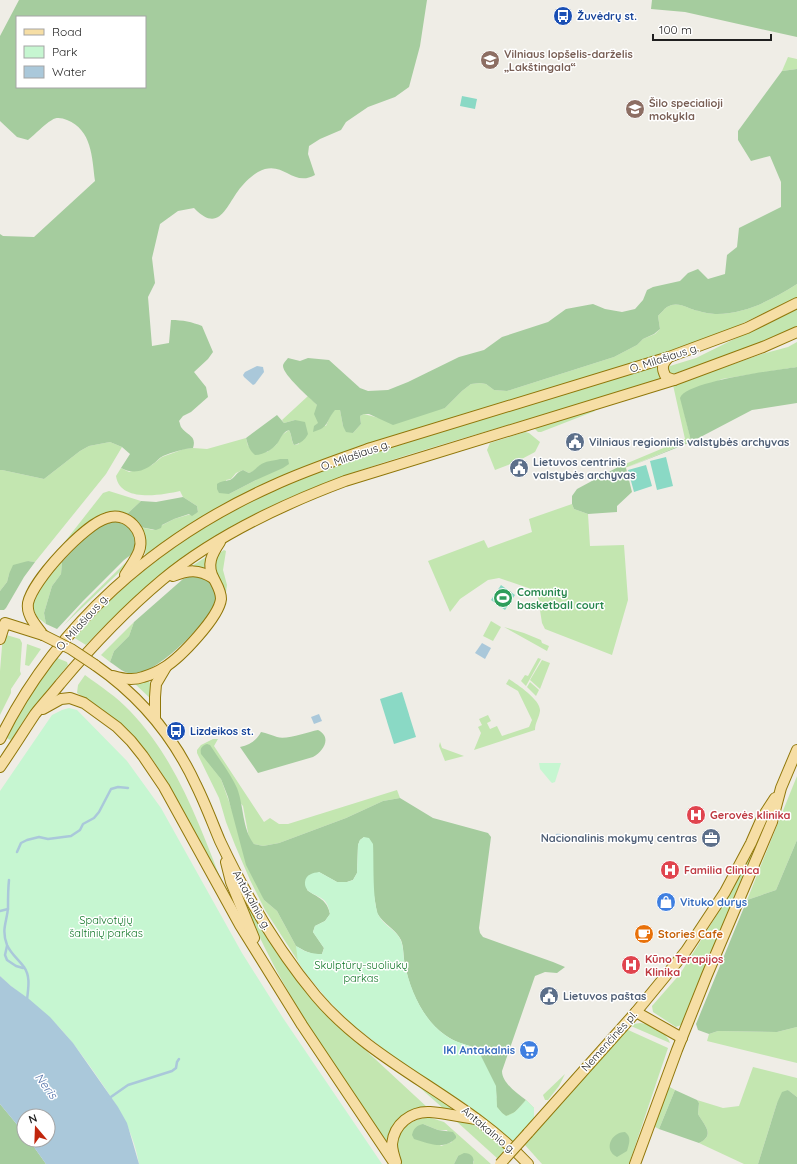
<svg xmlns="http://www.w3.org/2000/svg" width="797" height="1164" viewBox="0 0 797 1164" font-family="Quicksand,sans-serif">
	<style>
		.grass { fill: #c3e6b0; fill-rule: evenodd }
		.forest { fill: #a5cc9e; fill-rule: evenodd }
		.park { fill: #c6f6d1 }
		.pitch { fill: #8ad9c5 }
		.water { fill: #aac8da }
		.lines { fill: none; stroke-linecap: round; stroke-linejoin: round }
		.stream { stroke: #aac8da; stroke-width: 2.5 }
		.major-casing { stroke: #90770a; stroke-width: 12 }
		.major { stroke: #f6dea5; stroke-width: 10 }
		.major-bridge-casing { stroke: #90770a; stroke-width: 12; stroke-linecap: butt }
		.major-bridge { stroke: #f6dea5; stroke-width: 10 }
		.labels { text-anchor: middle; stroke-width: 3; stroke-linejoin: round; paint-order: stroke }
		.transit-label { font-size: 11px; font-weight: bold; fill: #164399; stroke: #fff; text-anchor: start }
		.education-label { font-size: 11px; font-weight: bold; fill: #785e54; stroke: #fff; text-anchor: start }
		.street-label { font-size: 11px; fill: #1f1f1f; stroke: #fff }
		.service-label { font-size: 11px; font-weight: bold; fill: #4e5e75; stroke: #fff; text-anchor: start }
		.leisure-label { font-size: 11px; font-weight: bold; fill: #27864d; stroke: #fff; text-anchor: start }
		.health-label { font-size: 11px; font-weight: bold; fill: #be3a42; stroke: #fff; text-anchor: start }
		.shop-label { font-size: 11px; font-weight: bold; fill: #366cbe; stroke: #fff; text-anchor: start }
		.park-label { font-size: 11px; fill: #137729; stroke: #fff }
		.food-label { font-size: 11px; font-weight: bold; fill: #c56008; stroke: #fff; text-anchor: start }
		.water-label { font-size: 12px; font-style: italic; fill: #5171a9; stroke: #fff }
	</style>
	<rect width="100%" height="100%" fill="#efede6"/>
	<!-- grass -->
	<g class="grass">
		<path d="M 788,57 L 797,59 L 797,69 L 782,71 Z"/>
		<path d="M 797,284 L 797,297 L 727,331 L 649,359 L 356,448 C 278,474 211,507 145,557 L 146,541 L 140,527 L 153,530 L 174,519 L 198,512 L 197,506 L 183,497 L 180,491 C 162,495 120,503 116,476 L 121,468 L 129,472 L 152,465 L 162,457 L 184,449 L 193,448 L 207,449 L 246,438 L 248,446 L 267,452 L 276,445 L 282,435 L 289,430 C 292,435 291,441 294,445 L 299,444 L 295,420 L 284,423 L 282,420 L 308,396 L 317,405 L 318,423 L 326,426 L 330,416 L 335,409 L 340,410 L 343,426 L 353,433 L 361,424 L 360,416 L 364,414 L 379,418 L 445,408 L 462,391 L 471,384 L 480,383 L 486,384 L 494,390 L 507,391 L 614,357 L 637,345 L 643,339 L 655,334 L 660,329 L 658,316 C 661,313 664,309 667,307 C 678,300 688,309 699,311 C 704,313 712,314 717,314 C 748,313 771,300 797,284 ZM 259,466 L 256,480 L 229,494 L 226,480 L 231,479 L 236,473 L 243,470 L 249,473 L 254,471 Z"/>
		<path d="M 797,308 L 797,326 C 757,346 715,360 673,374 L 670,374 L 668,367 L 670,366 L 696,358 Z"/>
		<path d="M 797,342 L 797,367 L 722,379 L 681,399 L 691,441 L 625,468 L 618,467 L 685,439 L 673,385 L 762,354 L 788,347 Z"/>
		<path d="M 659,365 L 662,379 C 594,399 526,420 457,440 C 387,461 316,482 251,516 C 188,548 134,594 86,645 L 73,637 C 132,575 193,528 270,491 C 302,476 336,465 370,454 Z"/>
		<path d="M 593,409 L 595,411 L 541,432 L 538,432 L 535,429 L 537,427 Z"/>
		<path d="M 525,432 L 529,433 L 540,442 L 535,452 L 516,462 L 495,470 L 487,450 L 490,443 Z"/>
		<path d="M 110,442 L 122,447 L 106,474 L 35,562 L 28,561 L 9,574 L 7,582 L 0,591 L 0,470 L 2,470 L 44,479 L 80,451 L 89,446 Z"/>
		<path d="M 109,491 L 141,501 L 126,515 C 123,514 120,512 117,512 C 95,509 71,539 56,553 L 103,493 Z"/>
		<path d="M 572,504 L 574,509 L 588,514 L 590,546 L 624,545 L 628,600 L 612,655 L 545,629 L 542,623 L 537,591 L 499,578 L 488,580 L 460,599 L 450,612 L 428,561 L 484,540 L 488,548 L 532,532 L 529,519 Z"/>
		<path d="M 224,550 L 226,551 L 223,570 L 227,585 L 225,600 L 225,589 L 213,569 L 217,555 Z"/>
		<path d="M 135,554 L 132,560 L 63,626 L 81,606 L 122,566 Z"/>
		<path d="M 206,557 L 208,571 L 192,567 L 192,566 Z"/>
		<path d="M 62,562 L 61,574 L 52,586 L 44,613 L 46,624 L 37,617 L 34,610 L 32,610 C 35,592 50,576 62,562 Z"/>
		<path d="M 491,621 L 501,627 L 493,641 L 483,636 Z"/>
		<path d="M 134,622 L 129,636 L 114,651 L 110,662 L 101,655 Z"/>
		<path d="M 504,627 L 524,633 L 541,640 L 542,643 L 549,646 L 547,651 Z"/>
		<path d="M 3,634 L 20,639 L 22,643 L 20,671 L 21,674 L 11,689 L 11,693 L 0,715 L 0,671 Z"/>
		<path d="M 27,644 L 41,649 L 29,666 L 25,665 Z"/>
		<path d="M 57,658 L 67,662 L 68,665 L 26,717 L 12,739 L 10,740 L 7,738 L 7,734 L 39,682 Z"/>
		<path d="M 538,658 L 541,659 L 526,686 L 521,681 L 525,675 L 528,676 Z"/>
		<path d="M 542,660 L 550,663 L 540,689 L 530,680 Z"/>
		<path d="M 85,675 C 100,686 117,697 130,711 C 178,761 200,827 225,890 C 212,864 198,839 185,814 C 170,787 156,760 135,738 C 117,720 98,706 77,693 L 78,685 Z"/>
		<path d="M 509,679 C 518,685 541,700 540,711 C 539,718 535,723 535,730 L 474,750 L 481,733 L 478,727 L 482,725 L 479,719 L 488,715 L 491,721 L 487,723 L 490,729 L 497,726 L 502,736 L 529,727 L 532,720 L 518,691 L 506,684 Z"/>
		<path d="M 147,680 L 152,685 L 152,700 L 133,682 Z"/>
		<path d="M 530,682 L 539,690 L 536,696 L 527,687 Z"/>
		<path d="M 213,739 L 218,739 L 214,746 L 264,822 L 270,818 L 279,824 L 288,824 L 397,790 L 400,798 L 383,801 L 346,818 L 279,843 L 263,846 L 254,844 L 249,838 L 243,806 L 201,754 L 221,779 L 264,900 L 277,911 L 296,946 L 515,1112 L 526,1100 L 534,1108 L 534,1118 L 513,1142 L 465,1103 L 402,1063 L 352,1024 L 328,1000 L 305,972 L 265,910 L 250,880 L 235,845 L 226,822 L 219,798 L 197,753 L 197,750 L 201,745 Z"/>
		<path d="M 440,742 L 442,748 L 464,756 L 445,761 L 439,746 Z"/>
		<path d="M 797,776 L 797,840 L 776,890 L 747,900 Z"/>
		<path d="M 752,853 L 754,853 L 681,1025 L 676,1027 L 653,1012 L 652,1006 L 680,974 L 723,905 Z"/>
		<path d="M 239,889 L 277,953 L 290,971 L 306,991 L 360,1045 L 428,1108 C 405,1113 392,1116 387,1143 C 331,1062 274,981 239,889 Z"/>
		<path d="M 640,1023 C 650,1024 667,1032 670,1043 L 631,1026 L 634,1024 Z"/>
		<path d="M 797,1027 L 797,1063 L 707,1041 L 709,1034 L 718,1031 L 777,1032 Z"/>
		<path d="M 626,1029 L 668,1048 L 629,1164 L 542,1164 L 525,1145 Z"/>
		<path d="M 753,1067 L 797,1078 L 797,1097 L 788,1090 L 777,1103 L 758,1164 L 744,1164 L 699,1143 C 716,1135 704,1125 698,1114 L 699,1103 L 697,1100 L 723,1108 L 739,1106 Z"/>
		<path d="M 565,1074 L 559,1086 L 548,1100 L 545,1100 L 543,1095 Z"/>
		<path d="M 409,1078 L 461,1112 L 445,1110 Z"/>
		<path d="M 668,1086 L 675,1090 L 659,1129 L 655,1127 L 654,1124 Z"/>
		<path d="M 428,1117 L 444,1122 L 491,1164 L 473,1164 L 474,1161 L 458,1156 L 454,1164 L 401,1164 C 388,1139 403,1121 428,1117 ZM 423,1124 L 438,1130 L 447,1130 L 452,1142 L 441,1146 Z"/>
		<path d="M 455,1120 L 476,1125 L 507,1149 L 498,1159 Z"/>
	</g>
	<!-- forest -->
	<g class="forest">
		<path d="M 19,0 L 427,0 L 420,46 L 409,87 L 395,97 L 368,107 L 346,122 L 341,130 L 320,139 L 309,146 L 308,154 L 315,175 C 292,188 283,158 258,172 C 251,176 243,184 238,191 C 225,209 218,233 194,208 L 178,211 L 160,224 L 152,258 L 155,283 L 148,297 L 152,346 L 169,343 L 171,320 C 183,320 192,322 202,326 L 213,352 L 208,359 L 194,372 L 206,387 L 208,397 L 191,412 L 183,416 L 179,421 C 180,423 180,425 181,427 C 187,436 197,435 193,448 C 183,449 172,452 163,456 C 159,458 156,462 153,464 C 142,472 133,474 121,468 L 130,454 L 122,447 L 110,442 L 89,446 L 80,451 L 44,479 L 2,470 L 0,470 L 0,234 L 3,236 L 34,237 L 95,181 C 92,157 92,130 67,120 C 62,118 56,117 52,120 C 43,125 36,134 28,140 L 17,137 L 0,121 L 0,36 ZM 17,17 L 145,17 L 145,87 L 17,87 Z"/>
		<path d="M 652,0 L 797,0 L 797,37 L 685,12 L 651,9 Z"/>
		<path d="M 797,69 L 797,284 C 771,300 748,313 717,314 C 712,314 704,313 699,311 C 688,309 678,300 667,307 C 664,309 661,313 658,316 L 660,329 L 654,334 L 643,339 L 637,345 L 614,357 L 507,391 L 494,390 L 486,384 L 480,383 L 471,384 L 462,391 L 445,408 L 393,425 L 369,414 L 364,414 L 360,416 L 361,424 L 353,433 L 346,432 L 343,426 L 340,410 L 335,410 C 325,422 330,427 313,432 L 314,426 L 318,423 L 314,414 L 317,405 C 310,398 283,375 283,366 C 283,363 286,361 288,358 L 300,361 L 308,358 L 329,360 L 360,388 L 368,391 L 388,390 L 408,382 L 459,357 L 484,350 L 502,337 L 548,322 L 566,309 L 593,304 L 605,309 L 622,312 L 635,309 L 643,300 L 647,290 L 653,287 L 680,281 L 688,273 L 698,269 L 708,279 L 725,274 L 727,255 L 737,247 L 739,228 L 781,207 L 781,182 L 770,156 L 751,161 L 738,140 L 738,131 L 782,71 Z"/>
		<path d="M 797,367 L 797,403 L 752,410 L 691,442 L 626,468 L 632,492 L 617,506 L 617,512 L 588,514 L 574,509 L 572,504 L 572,496 L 577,489 L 618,467 L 626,468 L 691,441 L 680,398 C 686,381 777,370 797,367 Z"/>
		<path d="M 277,415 L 284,423 L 295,420 L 305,422 L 308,434 C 305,440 301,443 294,445 C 291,440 292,435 289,430 C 284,432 283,434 280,439 C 276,448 264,455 255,455 C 249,450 248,445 246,438 Z"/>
		<path d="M 280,459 L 288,459 L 289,464 L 283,468 L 256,480 L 229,494 L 219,493 L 217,489 L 217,484 C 221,481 225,481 230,480 C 235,478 235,473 243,470 L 249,473 C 254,471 256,468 260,465 C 265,461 273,461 280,459 Z"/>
		<path d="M 183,497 L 197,506 L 198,512 L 192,516 L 189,514 L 174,519 L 162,525 L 161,528 L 156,530 L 140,527 L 126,515 L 141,501 L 156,502 Z"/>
		<path d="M 111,521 C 131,524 136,532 136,551 L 124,560 L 83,601 L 57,629 L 46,624 L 44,613 L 52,586 L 61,574 L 62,562 L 86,536 L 97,527 Z"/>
		<path d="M 28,561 L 35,562 L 24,577 L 6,608 L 4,610 L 0,610 L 0,591 L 7,582 L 9,574 L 13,565 Z"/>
		<path d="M 192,573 C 199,576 209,578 213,585 C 215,590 217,598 215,603 C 209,622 155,675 134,674 C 124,674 118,667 110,662 L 114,651 L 129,636 L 134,622 L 183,579 L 191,576 Z"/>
		<path d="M 318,730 C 332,737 324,751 313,757 L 258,773 L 240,747 C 250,745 256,741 261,732 C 267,733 271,735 277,737 C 287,740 307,732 318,730 Z"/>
		<path d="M 207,744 L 210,745 C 219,759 230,773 237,788 C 244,806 242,829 254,844 L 263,846 L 279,843 L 346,818 L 383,801 L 400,798 L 433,818 L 488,833 L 491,837 L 479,928 L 480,933 L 483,937 L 553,962 L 565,967 L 557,973 L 545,972 L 535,976 L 502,1071 C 502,1083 517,1093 526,1100 L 515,1112 L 506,1116 L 502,1113 L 497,1107 L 496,1091 L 473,1047 C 463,1044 453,1041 445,1035 C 423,1020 409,989 405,964 C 403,957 404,947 401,940 C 396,929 383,924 377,913 L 364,837 L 360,840 L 358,845 L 357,873 L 353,880 L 347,882 L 337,882 L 319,872 L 307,890 C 318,898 327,899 330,914 L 325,921 L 315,926 L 313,932 L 324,948 L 322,954 L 313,954 L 305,951 L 296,946 L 277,911 L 264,900 L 246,865 L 228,797 L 221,779 L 201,754 C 200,749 201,746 207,744 Z"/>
		<path d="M 797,840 L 797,1027 L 777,1032 L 718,1031 L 709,1034 L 698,1030 L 696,1024 L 747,900 L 776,890 Z"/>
		<path d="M 675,1090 L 697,1100 L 699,1103 L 698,1114 C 704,1125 716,1135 699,1143 L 659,1129 Z"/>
		<path d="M 788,1090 L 797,1097 L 797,1164 L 758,1164 L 777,1103 L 782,1092 Z"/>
		<path d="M 0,1104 L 24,1133 L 24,1140 L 29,1140 L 46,1164 L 0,1164 Z"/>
		<path d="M 423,1124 L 438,1130 L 453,1132 L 456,1136 L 456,1138 C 444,1151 428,1143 414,1139 L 412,1135 C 414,1128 416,1126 423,1124 Z"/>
		<path d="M 625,1132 C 632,1137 629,1144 627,1151 L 617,1157 C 603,1150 611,1132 625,1132 Z"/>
		<path d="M 464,1153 C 471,1153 475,1157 473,1164 L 454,1164 L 458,1156 Z"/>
	</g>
	<!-- park -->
	<g class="park">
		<path d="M 69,708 L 77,710 L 127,761 L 161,808 L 242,953 L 283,1018 L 382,1164 L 139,1164 C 133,1127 114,1101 94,1072 C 80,1052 66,1033 49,1017 C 33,1002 15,991 0,976 L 0,791 L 52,715 L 62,710 Z"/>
		<path d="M 539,763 L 561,763 L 555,782 L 552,783 L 550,781 L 540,769 Z"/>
		<path d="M 364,837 L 369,838 L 373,844 C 374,860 372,904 379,916 C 384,926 398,931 401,941 C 404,948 403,958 405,965 C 410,990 424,1021 445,1035 C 455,1043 468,1044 478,1050 L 496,1086 L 497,1107 L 502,1113 L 506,1116 C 515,1114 520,1107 526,1100 L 534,1108 L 534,1118 L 513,1142 L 465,1103 L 402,1063 L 352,1024 L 328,1000 L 305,972 L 298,962 L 296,946 C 305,952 311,954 322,954 L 324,948 L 313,932 L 315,926 L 325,921 L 330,914 C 329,909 328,904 324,900 C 317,894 304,893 305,882 C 306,874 313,873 319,872 L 337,882 L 347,882 L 353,880 L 357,873 L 358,845 L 360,840 Z"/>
	</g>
	<!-- pitch -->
	<g class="pitch">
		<path d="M 462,96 L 477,99 L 475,109 L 460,106 Z"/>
		<path d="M 666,457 L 673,486 L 657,490 L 650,461 Z"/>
		<path d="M 646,465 L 652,486 L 634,492 L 628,470 Z"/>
		<path d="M 501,585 L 515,595 L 505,610 L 491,600 Z"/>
		<path d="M 402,692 L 416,737 L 394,744 L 380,699 Z"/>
	</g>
	<!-- water -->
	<g class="water">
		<path d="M 257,366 L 263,367 L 264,372 L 255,384 L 253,385 L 244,377 L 243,375 L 245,372 Z"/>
		<path d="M 482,643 L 491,648 L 485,659 L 475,653 Z"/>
		<path d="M 319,714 L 322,721 L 314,724 L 311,717 Z"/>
		<path d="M 0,976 L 11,986 L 29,999 L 50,1017 L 73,1043 L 118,1107 L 127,1123 L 139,1164 L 46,1164 L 29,1140 L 48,1140 L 48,1116 L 24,1116 L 24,1133 L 0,1104 Z"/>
	</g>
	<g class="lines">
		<!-- stream -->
		<g class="stream">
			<path d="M 557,835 C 565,834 570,841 577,841"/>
			<path d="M 542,842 L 552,836"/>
			<path d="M 17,852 L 21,843 L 27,840 L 39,837 L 48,839 L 71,836 L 80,830 L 83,824 L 94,818 L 99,812 L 111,789 L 118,787 L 128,788"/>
			<path d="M 9,880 C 8,889 8,899 8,908 C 7,922 1,929 7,945 C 11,954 18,959 24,967 C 31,977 28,989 27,1000"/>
			<path d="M 0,911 L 8,909"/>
			<path d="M 7,946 L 5,955 L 7,960 L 16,966 L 23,968"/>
			<path d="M 108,1099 L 128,1085 L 172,1071 L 176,1068 L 177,1062 L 179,1059"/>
		</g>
		<defs>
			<g id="major">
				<path d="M 669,357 C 662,364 661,368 666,377 L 674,380"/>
				<path d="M 173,576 C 189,570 198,569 213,578"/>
				<path d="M 43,635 C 37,626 26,616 28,603 C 33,580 85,524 107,518 C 127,511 146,532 139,551 C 136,559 130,567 125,575"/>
				<path d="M 0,639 L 5,623 L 43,635"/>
				<path d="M 95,665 C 140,696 173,735 196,785 C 205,803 212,822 220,841 C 246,896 277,949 316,996 C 375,1066 466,1097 528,1164"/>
				<path d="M 113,676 C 123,679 133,681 143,677 C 150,675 159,671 165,667 C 181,657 219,617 221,599 C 221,591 217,585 214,579 C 206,565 212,554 220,542"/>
				<path d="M 43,709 L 61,699 L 70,698 L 84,703 L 117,727 L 131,741 L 143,756 L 164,787 L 240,925 L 302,1025 L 395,1164"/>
				<path d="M 155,718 L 155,697 L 156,684 L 166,667"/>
				<path d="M 0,739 C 56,625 156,538 272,486 C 304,471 337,460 371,448 L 669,357 L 747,328 L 797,303"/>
				<path d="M 0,767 C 12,750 23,732 35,714 C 43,704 52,694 60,684 C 91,647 125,611 162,580 C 215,536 281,505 345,481 L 674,380 L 763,347 L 797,332"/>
				<path d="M 226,862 L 231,882 L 254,938"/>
				<path d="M 636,1012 L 682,1038"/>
				<path d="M 528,1133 L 636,1012 L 686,951 L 725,892 L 751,843 L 762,818 L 775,798"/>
				<path d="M 396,1162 C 394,1156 392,1150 392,1144 C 394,1124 411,1111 430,1112 C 445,1113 461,1117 476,1119"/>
				<path d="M 635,1164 L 677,1050 L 707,975 L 772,822 L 781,788 L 797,750"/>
			</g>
		</defs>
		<!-- major casing -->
		<use href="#major" class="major-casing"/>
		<!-- major -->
		<use href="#major" class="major"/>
		<defs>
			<g id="major-bridge">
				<path d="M 43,635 L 71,649 L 95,665"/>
				<path d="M 500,1164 L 528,1133"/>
			</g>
		</defs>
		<!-- major-bridge casing -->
		<use href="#major-bridge" class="major-bridge-casing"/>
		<!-- major-bridge -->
		<use href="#major-bridge" class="major-bridge"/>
	</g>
	<!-- icons -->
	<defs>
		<symbol id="bus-disc" viewBox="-11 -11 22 22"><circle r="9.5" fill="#1a4fb4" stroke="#fff"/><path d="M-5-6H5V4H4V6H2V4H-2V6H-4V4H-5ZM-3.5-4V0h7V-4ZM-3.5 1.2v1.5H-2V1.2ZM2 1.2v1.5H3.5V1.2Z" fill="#fff"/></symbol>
		<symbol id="school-disc" viewBox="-11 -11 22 22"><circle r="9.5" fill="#8d6e63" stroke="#fff"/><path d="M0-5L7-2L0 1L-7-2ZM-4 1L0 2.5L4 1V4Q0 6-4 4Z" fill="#fff"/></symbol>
		<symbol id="civic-disc" viewBox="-11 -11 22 22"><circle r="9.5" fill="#5c6f8a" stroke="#fff"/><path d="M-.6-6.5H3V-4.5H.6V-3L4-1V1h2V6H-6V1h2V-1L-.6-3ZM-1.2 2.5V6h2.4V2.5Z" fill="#fff"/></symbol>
		<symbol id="stadium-disc" viewBox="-11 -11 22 22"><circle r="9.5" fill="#2e9e5b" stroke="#fff"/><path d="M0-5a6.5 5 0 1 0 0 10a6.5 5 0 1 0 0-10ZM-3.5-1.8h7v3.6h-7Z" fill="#fff"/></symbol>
		<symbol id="hospital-disc" viewBox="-11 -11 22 22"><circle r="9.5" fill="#e0444e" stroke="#fff"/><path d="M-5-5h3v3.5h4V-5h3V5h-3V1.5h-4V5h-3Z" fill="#fff"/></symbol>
		<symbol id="office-disc" viewBox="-11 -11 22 22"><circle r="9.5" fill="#5c6f8a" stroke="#fff"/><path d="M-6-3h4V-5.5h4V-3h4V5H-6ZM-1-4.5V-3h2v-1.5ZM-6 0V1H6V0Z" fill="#fff"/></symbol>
		<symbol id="shop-disc" viewBox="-11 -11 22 22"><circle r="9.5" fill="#3f7fe0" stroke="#fff"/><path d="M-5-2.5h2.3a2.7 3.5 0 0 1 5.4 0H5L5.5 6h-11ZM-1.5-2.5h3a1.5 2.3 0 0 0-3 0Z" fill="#fff"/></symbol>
		<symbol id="cafe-disc" viewBox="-11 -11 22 22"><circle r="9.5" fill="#e8710a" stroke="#fff"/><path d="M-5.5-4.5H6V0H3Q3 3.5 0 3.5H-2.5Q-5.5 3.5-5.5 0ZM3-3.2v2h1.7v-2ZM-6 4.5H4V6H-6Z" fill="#fff"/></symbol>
		<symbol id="supermarket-disc" viewBox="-11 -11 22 22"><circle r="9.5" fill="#3f7fe0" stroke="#fff"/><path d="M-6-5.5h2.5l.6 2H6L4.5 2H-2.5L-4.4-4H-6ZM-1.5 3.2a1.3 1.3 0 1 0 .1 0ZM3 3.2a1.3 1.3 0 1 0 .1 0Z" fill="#fff"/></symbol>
	</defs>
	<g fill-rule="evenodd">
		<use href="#bus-disc" x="552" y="5" width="22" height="22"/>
		<use href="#school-disc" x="479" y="49" width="22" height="22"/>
		<use href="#school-disc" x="624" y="98" width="22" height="22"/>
		<use href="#civic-disc" x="564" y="431" width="22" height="22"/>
		<use href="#civic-disc" x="508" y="457" width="22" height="22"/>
		<use href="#stadium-disc" x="492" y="587" width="22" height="22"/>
		<use href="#bus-disc" x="165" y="720" width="22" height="22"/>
		<use href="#hospital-disc" x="685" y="804" width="22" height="22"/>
		<use href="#office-disc" x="700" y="827" width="22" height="22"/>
		<use href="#hospital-disc" x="659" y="859" width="22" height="22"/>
		<use href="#shop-disc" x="655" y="891" width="22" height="22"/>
		<use href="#cafe-disc" x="633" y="923" width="22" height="22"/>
		<use href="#hospital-disc" x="620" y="954" width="22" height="22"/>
		<use href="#civic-disc" x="538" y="985" width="22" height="22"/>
		<use href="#supermarket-disc" x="518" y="1039" width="22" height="22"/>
	</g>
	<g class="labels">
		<!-- transit labels -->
		<g class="transit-label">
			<text x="577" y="20">Žuvėdrų st.</text>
			<text x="190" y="735">Lizdeikos st.</text>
		</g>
		<!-- education labels -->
		<g class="education-label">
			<text x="504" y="58">Vilniaus lopšelis-darželis<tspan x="504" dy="13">„Lakštingala“</tspan></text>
			<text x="649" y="107">Šilo specialioji<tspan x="649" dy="13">mokykla</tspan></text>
		</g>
		<!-- street labels -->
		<g class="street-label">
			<text transform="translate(664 358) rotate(-18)" y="4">O. Milašiaus g.</text>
			<text transform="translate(355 455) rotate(-19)" y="4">O. Milašiaus g.</text>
			<text transform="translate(82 622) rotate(-48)" y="4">O. Milašiaus g.</text>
			<text transform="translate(252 900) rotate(61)" y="4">Antakalnio g.</text>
			<text transform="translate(609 1041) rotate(-48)" y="4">Nemenčinės pl.</text>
			<text transform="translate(489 1130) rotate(40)" y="4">Antakalnio g.</text>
		</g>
		<!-- service labels -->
		<g class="service-label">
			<text x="589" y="446">Vilniaus regioninis valstybės archyvas</text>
			<text x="533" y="466">Lietuvos centrinis<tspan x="533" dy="13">valstybės archyvas</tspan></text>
			<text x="697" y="842" text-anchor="end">Nacionalinis mokymų centras</text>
			<text x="563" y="1000">Lietuvos paštas</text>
		</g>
		<!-- leisure labels -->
		<g class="leisure-label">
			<text x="517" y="596">Comunity<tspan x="517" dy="13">basketball court</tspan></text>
		</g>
		<!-- health labels -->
		<g class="health-label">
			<text x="710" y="819">Gerovės klinika</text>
			<text x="684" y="874">Familia Clinica</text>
			<text x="645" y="963">Kūno Terapijos<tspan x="645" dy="13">Klinika</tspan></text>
		</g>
		<!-- shop labels -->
		<g class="shop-label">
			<text x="680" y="906">Vituko durys</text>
			<text x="515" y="1054" text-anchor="end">IKI Antakalnis</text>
		</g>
		<!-- park labels -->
		<g class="park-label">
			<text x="106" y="924">Spalvotųjų<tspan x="106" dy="13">šaltinių parkas</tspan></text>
			<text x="361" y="969">Skulptūrų-suoliukų<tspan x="361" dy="13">parkas</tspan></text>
		</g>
		<!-- food labels -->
		<g class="food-label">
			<text x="658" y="938">Stories Cafe</text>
		</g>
		<!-- water labels -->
		<g class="water-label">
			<text transform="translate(46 1086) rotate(53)" y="4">Neris</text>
		</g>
	</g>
	<!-- legend -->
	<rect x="16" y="16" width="130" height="72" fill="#ffffff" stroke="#a5a5a5"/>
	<rect x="24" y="29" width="20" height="6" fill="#f6dea5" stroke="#a5a5a5"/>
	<text x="52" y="36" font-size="12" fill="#1f1f1f">Road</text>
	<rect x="24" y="46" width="20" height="12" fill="#c6f6d1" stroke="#a5a5a5"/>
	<text x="52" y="56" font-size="12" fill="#1f1f1f">Park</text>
	<rect x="24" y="66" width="20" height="12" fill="#aac8da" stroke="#a5a5a5"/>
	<text x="52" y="76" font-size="12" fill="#1f1f1f">Water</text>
	<!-- north arrow -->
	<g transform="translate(36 1128) rotate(341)"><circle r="19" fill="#ffffff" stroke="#a5a5a5"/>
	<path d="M0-3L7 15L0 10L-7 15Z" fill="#c1260d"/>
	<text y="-6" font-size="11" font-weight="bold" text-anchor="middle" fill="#1f1f1f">N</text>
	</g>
	<!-- scale -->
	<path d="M653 34v6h118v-6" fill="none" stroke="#1f1f1f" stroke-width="2"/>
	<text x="659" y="34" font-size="12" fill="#1f1f1f" stroke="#ffffff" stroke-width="3" paint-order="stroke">100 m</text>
</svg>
